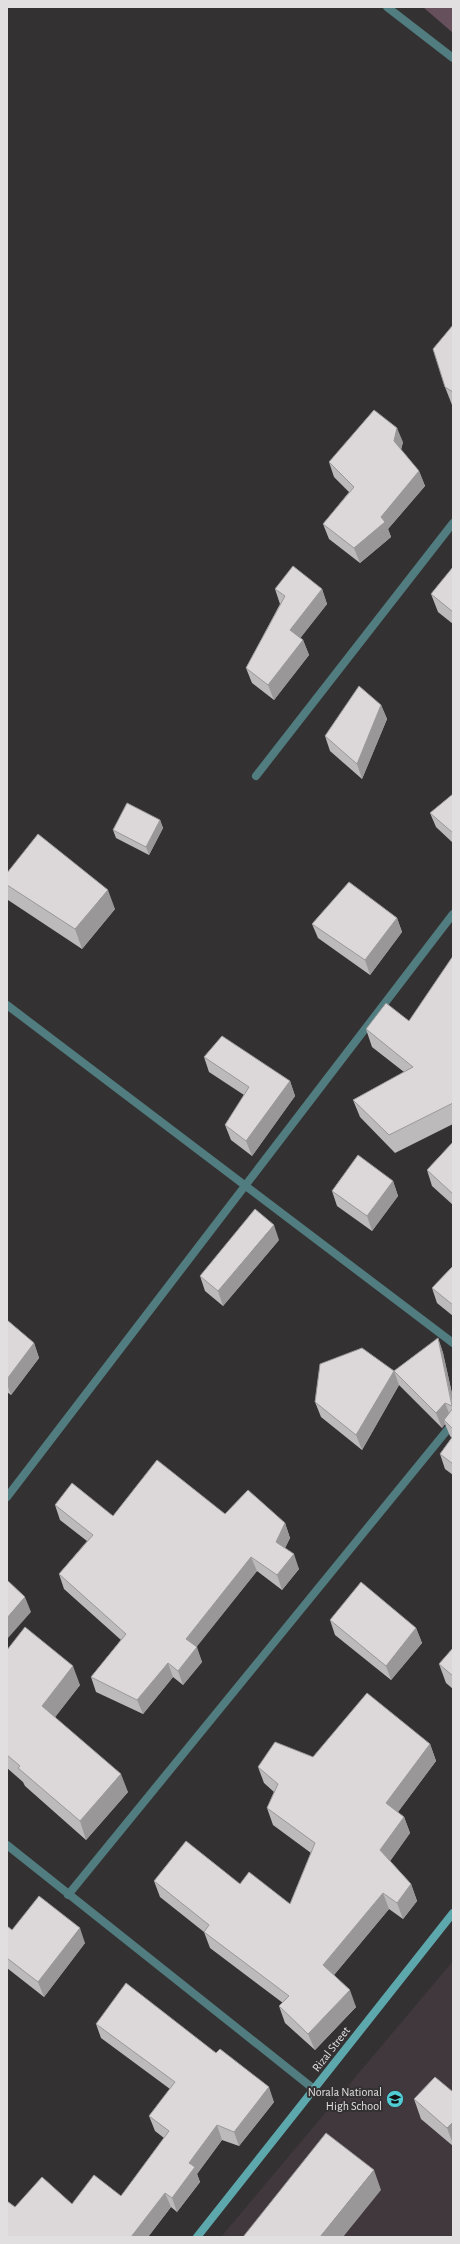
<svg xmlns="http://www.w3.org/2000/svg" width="460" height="2244" viewBox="0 0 460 2244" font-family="'Alegreya Sans',sans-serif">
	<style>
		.built { fill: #41383d }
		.green { fill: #65505c }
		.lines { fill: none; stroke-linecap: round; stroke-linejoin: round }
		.street { stroke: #517d80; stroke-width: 8 }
		.secondary { stroke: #5da8ad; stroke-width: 8 }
		.wall { fill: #bdbabb }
		.shaded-wall { fill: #9a9799 }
		.building { fill: #dcd8da; stroke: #9a9799 }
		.labels { text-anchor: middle; stroke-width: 4; stroke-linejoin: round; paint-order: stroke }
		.street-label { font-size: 12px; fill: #e1dfe0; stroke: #343132 }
		.poi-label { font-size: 12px; fill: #e1dfe0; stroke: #343132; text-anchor: end }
	</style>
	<rect width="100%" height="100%" fill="#343132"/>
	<!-- built -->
	<path class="built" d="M 453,1961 L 453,2237 L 221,2237 Z"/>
	<!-- green -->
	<path class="green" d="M 423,7 L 453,7 L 453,33 Z"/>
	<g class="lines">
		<!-- street -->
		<g class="street">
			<path d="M 387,7 L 453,58"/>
			<path d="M 256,776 L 453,523"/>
			<path d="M 7,1005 L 453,1343"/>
			<path d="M 7,1497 L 453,914"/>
			<path d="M 7,1845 L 315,2090"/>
			<path d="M 68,1895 L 453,1423"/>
		</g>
		<!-- secondary -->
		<path class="secondary" d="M 197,2237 L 453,1913"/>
	</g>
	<!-- wall -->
	<g class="wall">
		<path d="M 453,325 L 453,406 L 452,405 L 445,387 Z"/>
		<path d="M 403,442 L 401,450 L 419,471 L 425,486 L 388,529 L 391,537 L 360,563 L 329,539 L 323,524 L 349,492 L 334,477 L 329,462 Z"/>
		<path d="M 453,567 L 453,624 L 438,612 L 431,594 Z"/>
		<path d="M 275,589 L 322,589 L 327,604 L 300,638 L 303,640 L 309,655 L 274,700 L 252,683 L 246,668 L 280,604 Z"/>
		<path d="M 381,705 L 387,719 L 362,779 L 330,751 L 325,736 Z"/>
		<path d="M 453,794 L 453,843 L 436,827 L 430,813 Z"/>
		<path d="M 160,820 L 163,828 L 149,855 L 116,838 L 113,830 Z"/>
		<path d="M 7,873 L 115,909 L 82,949 L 8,900 L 7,898 Z"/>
		<path d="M 397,918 L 402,932 L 370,975 L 318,938 L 312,924 Z"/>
		<path d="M 453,956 L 453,1124 L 395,1153 L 360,1117 L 353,1100 L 404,1072 L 372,1047 L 366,1029 L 409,1021 Z"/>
		<path d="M 204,1057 L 290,1081 L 295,1096 L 252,1156 L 231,1140 L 225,1125 L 244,1095 L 209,1072 Z"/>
		<path d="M 453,1142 L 453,1205 L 432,1186 L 427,1170 Z"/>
		<path d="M 393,1181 L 398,1196 L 372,1231 L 337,1206 L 332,1191 Z"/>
		<path d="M 279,1240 L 223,1306 L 205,1291 L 200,1276 Z"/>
		<path d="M 453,1266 L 453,1316 L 437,1303 L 432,1288 Z"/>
		<path d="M 7,1320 L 34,1343 L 39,1358 L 11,1395 L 7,1392 Z"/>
		<path d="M 438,1338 L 443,1353 L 453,1398 L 453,1475 L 445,1469 L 440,1454 L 452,1438 L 450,1436 L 445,1424 L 442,1428 L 399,1385 L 362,1450 L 321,1417 L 315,1402 L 394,1371 Z"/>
		<path d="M 55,1505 L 113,1516 L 225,1514 L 285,1523 L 290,1538 L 285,1548 L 299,1569 L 282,1590 L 257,1571 L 196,1647 L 202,1662 L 183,1685 L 173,1677 L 143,1714 L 96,1692 L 91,1677 L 121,1640 L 64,1589 L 59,1574 L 87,1541 L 60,1520 Z"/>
		<path d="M 330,1620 L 416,1628 L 422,1643 L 391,1680 L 335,1635 Z"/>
		<path d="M 453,1648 L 453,1689 L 446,1683 L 439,1664 Z"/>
		<path d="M 7,1650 L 80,1685 L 55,1717 L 128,1792 L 86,1840 L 25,1786 L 23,1782 L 7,1768 Z"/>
		<path d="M 430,1744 L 436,1761 L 398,1812 L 404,1817 L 410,1833 L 390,1861 L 411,1884 L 417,1901 L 403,1919 L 389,1909 L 334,1975 L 356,2007 L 315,2050 L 285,2023 L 279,2006 L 283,2003 L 210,1948 L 204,1932 L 160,1897 L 154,1881 L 240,1884 L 290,1904 L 311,1853 L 273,1825 L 267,1808 L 274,1792 L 264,1783 L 258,1767 L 313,1757 Z"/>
		<path d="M 7,1926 L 12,1930 L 85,1943 L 44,1997 L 7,1968 Z"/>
		<path d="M 96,2024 L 274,2102 L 239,2146 L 222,2140 L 197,2174 L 200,2182 L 177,2212 L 171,2207 L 148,2237 L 7,2237 L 15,2207 L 72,2204 L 121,2196 L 164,2138 L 155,2131 L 149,2116 L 170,2089 L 101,2038 Z"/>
		<path d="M 453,2092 L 453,2146 L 421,2119 L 414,2099 Z"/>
	</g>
	<!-- shaded-wall -->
	<g class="shaded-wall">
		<path d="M 397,428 L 403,442 L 399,456 L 394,441 Z"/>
		<path d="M 419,471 L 425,486 L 388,529 L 391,537 L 360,563 L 354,548 Z"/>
		<path d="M 322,589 L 327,604 L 295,645 L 290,630 Z"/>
		<path d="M 303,640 L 309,655 L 274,700 L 268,685 Z"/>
		<path d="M 381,705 L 387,719 L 362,779 L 357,764 Z"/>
		<path d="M 160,820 L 163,828 L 149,855 L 146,847 Z"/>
		<path d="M 108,890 L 115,909 L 82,949 L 75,929 Z"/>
		<path d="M 397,918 L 402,932 L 370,975 L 365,960 Z"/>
		<path d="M 290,1081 L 295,1096 L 252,1156 L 246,1141 Z"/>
		<path d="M 393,1181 L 398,1196 L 372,1231 L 367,1216 Z"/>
		<path d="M 274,1225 L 279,1240 L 223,1306 L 218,1291 Z"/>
		<path d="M 438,1338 L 443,1353 L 453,1398 L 453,1407 Z"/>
		<path d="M 34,1343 L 39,1358 L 11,1395 L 7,1384 L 7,1379 Z"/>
		<path d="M 394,1371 L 399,1385 L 362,1450 L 356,1435 Z"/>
		<path d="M 445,1403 L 451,1418 L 444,1420 L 445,1424 L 442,1428 L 436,1413 Z"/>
		<path d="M 285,1523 L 290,1538 L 281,1556 L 276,1542 Z"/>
		<path d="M 294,1554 L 299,1569 L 282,1590 L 277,1575 Z"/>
		<path d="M 251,1557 L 257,1571 L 191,1654 L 186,1639 Z"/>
		<path d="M 25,1597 L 31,1612 L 8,1638 L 7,1618 Z"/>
		<path d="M 416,1628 L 422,1643 L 391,1680 L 386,1666 Z"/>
		<path d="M 197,1647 L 202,1662 L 183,1685 L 178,1671 Z"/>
		<path d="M 168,1663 L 173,1677 L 143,1714 L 137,1700 Z"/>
		<path d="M 73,1666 L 80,1685 L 49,1725 L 42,1706 Z"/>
		<path d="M 430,1744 L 436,1761 L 392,1820 L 386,1803 Z"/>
		<path d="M 121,1774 L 128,1792 L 86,1840 L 80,1821 Z"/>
		<path d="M 404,1817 L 410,1833 L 386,1867 L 380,1850 Z"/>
		<path d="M 411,1884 L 417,1901 L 403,1919 L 397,1903 Z"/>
		<path d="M 383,1893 L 389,1909 L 329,1981 L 323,1965 Z"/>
		<path d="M 80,1928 L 85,1943 L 44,1997 L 38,1982 Z"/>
		<path d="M 350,1990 L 356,2007 L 315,2050 L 308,2034 Z"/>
		<path d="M 269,2087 L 274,2102 L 239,2146 L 234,2132 Z"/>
		<path d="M 453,2122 L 453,2144 L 447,2128 Z"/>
		<path d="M 217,2125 L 222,2140 L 197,2174 L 200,2182 L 177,2212 L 172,2198 L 189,2163 Z"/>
		<path d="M 374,2170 L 381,2190 L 343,2237 L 320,2237 Z"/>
		<path d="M 165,2193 L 171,2207 L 148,2237 L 131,2237 Z"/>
	</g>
	<!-- building -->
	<g class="building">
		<path d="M 453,325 L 453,392 L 445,387 L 433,349 Z"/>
		<path d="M 374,410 L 397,428 L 394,441 L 419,471 L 381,517 L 385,522 L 354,548 L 323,524 L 354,487 L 329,462 Z"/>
		<path d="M 293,566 L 322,589 L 290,630 L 303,640 L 268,685 L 246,668 L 285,596 L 275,589 Z"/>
		<path d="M 453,567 L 453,612 L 431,594 Z"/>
		<path d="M 359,686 L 381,705 L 357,764 L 325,736 Z"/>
		<path d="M 453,794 L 453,833 L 430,813 Z"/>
		<path d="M 127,803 L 160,820 L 146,847 L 113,830 Z"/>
		<path d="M 38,834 L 108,890 L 75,929 L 7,885 L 7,873 Z"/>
		<path d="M 349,882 L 397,918 L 365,960 L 312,924 Z"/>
		<path d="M 453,956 L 453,1103 L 389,1135 L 353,1100 L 413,1067 L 366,1029 L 386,1003 L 409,1021 Z"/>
		<path d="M 222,1036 L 290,1081 L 246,1141 L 225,1125 L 249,1087 L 204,1057 Z"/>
		<path d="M 453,1142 L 453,1194 L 427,1170 Z"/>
		<path d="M 358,1155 L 393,1181 L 367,1216 L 332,1191 Z"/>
		<path d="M 255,1209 L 274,1225 L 218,1291 L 200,1276 Z"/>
		<path d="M 453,1266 L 453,1305 L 432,1288 Z"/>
		<path d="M 7,1320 L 34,1343 L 7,1379 Z"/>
		<path d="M 438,1338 L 452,1406 L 445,1403 L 436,1413 L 394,1371 Z"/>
		<path d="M 362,1348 L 394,1371 L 356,1435 L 315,1402 L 320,1364 Z"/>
		<path d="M 453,1408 L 453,1429 L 444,1420 Z"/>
		<path d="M 453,1436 L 453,1464 L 440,1454 Z"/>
		<path d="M 157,1460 L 225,1514 L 248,1490 L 285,1523 L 276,1542 L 294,1554 L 277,1575 L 251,1557 L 186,1639 L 197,1647 L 178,1671 L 168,1663 L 137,1700 L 91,1677 L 126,1634 L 59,1574 L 93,1535 L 55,1505 L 72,1483 L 113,1516 Z"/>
		<path d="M 7,1580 L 25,1597 L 7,1618 Z"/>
		<path d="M 361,1582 L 416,1628 L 386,1666 L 330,1620 Z"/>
		<path d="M 25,1627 L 73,1666 L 42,1706 L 121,1774 L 80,1821 L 18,1768 L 20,1766 L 7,1755 L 7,1650 Z"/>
		<path d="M 453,1648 L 453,1676 L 439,1664 Z"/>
		<path d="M 367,1693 L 430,1744 L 386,1803 L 404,1817 L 380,1850 L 411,1884 L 397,1903 L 383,1893 L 323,1965 L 350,1990 L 308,2034 L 279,2006 L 289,1996 L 204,1932 L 209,1925 L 154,1881 L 186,1841 L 240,1884 L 249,1872 L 290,1904 L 315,1843 L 267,1808 L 278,1784 L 258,1767 L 275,1742 L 313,1757 Z"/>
		<path d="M 39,1896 L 80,1928 L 38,1982 L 7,1958 L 7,1926 L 12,1930 Z"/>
		<path d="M 126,1983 L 216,2053 L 220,2049 L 269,2087 L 234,2132 L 217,2125 L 189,2163 L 195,2167 L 172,2198 L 165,2193 L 131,2237 L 7,2237 L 7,2201 L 15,2207 L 42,2177 L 72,2204 L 94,2175 L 121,2196 L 169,2131 L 149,2116 L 175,2082 L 96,2024 Z"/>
		<path d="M 435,2077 L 453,2092 L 453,2122 L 447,2128 L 414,2099 Z"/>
		<path d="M 326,2133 L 374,2170 L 320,2237 L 243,2237 Z"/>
	</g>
	<!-- icons -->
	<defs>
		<symbol id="school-disc" viewBox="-11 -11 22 22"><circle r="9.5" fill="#51ccd4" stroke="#343132"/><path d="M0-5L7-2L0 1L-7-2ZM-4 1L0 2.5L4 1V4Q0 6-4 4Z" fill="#111"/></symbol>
	</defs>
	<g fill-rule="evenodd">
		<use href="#school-disc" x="385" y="2089" width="20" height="20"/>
	</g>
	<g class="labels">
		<!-- street labels -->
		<g class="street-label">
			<text transform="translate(331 2049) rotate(-52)" y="4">Rizal Street</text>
		</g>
		<!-- poi labels -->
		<g class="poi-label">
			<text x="382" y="2096">Norala National<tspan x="382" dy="14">High School</tspan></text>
		</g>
	</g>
	<!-- border -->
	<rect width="460" height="2244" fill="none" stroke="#e1dfe0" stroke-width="16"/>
</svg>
